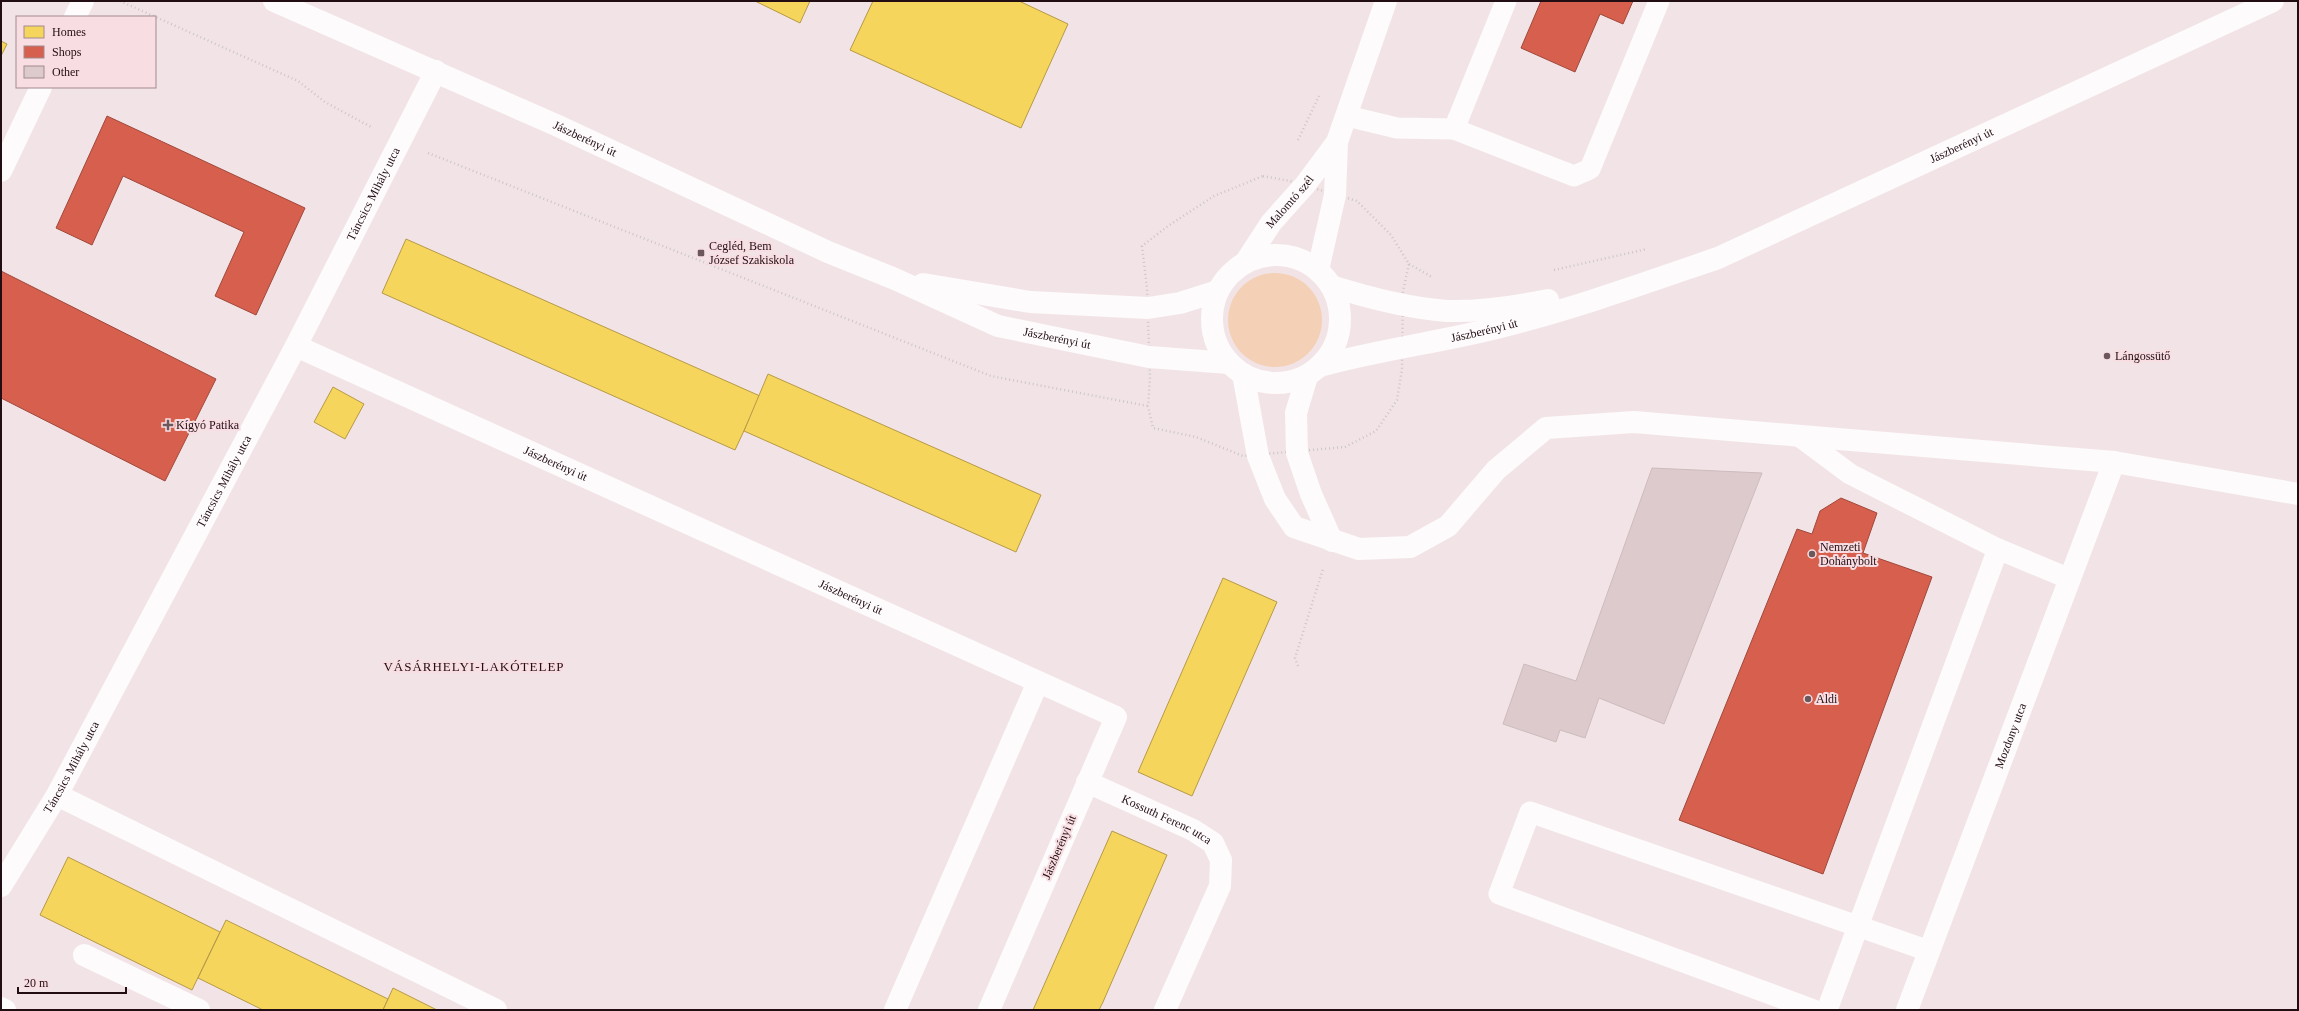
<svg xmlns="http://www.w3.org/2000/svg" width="2299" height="1011" viewBox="0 0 2299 1011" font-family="'Times New Roman',serif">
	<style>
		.green { fill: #f4d1b6 }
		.homes { fill: #f6d55c; stroke: #b69946 }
		.shops { fill: #d6604d; stroke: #a0473b }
		.building { fill: #dccacd; stroke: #cdbbbe }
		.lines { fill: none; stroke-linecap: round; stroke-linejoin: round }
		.path { stroke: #ccc6c8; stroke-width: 2.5; stroke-dasharray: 1 3; stroke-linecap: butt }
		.lane { stroke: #fdfbfb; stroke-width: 21 }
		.street { stroke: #fdfbfb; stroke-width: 22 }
		.primary { stroke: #fdfbfb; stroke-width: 22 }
		.poi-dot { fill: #6b585c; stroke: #f8dee3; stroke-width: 1.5 }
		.labels { text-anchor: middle; stroke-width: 4; stroke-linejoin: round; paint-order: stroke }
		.street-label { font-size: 12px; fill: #220d12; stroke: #f8dee3 }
		.poi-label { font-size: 12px; fill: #220d12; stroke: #f8dee3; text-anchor: start }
		.neighbourhood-label { font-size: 13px; letter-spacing: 1px; fill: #220d12; stroke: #f8dee3 }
	</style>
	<rect width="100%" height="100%" fill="#f2e4e6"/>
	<!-- green -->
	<circle class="green" cx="1275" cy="320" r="47"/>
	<!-- homes -->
	<g class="homes">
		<path d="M 755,1 L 810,1 L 800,23 Z"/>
		<path d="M 873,1 L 1019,1 L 1068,24 L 1021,128 L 850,50 Z"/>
		<path d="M 1,41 L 7,44 L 1,56 Z"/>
		<path d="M 406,239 L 760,396 L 735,450 L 382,293 Z"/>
		<path d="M 768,374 L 1041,495 L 1016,552 L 744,431 Z"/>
		<path d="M 333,387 L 364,404 L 345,439 L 314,422 Z"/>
		<path d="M 1223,578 L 1277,602 L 1192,796 L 1138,772 Z"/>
		<path d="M 1112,831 L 1167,855 L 1103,1002 L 1099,1010 L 1033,1010 Z"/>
		<path d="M 68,857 L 220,932 L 192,990 L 40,915 Z"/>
		<path d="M 226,920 L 388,999 L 383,1010 L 263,1010 L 198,978 Z"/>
		<path d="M 393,988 L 437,1010 L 383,1010 Z"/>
	</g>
	<!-- shops -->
	<g class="shops">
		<path d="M 1541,1 L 1633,1 L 1623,24 L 1600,14 L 1575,72 L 1521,48 Z"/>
		<path d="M 107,116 L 305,208 L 256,315 L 215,296 L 244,232 L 123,176 L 92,245 L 56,228 Z"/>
		<path d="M 1,271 L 216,379 L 165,481 L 1,398 Z"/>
		<path d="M 1841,498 L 1877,513 L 1863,553 L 1932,577 L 1823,874 L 1679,820 L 1797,529 L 1812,534 L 1820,511 Z"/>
	</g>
	<!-- building -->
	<path class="building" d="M 1652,468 L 1762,473 L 1664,724 L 1599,698 L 1585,738 L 1560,730 L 1556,742 L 1503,724 L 1524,664 L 1576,681 Z"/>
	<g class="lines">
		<!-- path -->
		<g class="path">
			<path d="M 120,1 L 298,81 L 325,102 L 373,128"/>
			<path d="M 1298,140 L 1319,96"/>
			<path d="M 428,153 L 991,376 L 1148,406"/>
			<path d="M 1263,176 L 1290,181 L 1357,201 L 1391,235 L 1409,264 L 1403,291 L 1402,369 L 1397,400 L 1376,431 L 1345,447 L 1243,456 L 1196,437 L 1153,428 L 1148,406 L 1150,379 L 1147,288 L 1142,246 L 1168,226 L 1214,196 Z"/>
			<path d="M 1409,264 L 1432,277"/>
			<path d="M 1554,270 L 1647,249"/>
			<path d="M 1298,666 L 1295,658 L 1323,569"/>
		</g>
		<!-- lane -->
		<g class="lane">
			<path d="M 1347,116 L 1397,128 L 1454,129 L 1506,1"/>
			<path d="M 1454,129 L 1574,176 L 1590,169 L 1659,1"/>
			<path d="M 1799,436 L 1850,474 L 1998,549"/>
			<path d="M 1814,1010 L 1499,894 L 1530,812 L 1929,951"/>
			<path d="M 1827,1010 L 1998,549 L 2070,579"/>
		</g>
		<!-- street -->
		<g class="street">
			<path d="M 75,17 L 83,1"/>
			<path d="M 1,171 L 41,87"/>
			<path id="s1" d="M 1245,263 L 1271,223 L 1305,185 L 1337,142 L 1386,1"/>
			<path d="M 1318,270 L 1335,195 L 1337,142"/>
			<path id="s2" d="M 296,346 L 1116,717 L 989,1010"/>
			<path d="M 1243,374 L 1258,456 L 1275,499 L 1294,527 L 1359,549 L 1410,547 L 1448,526 L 1496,470 L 1546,428 L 1634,422 L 2114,462 L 2298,494"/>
			<path d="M 1307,376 L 1296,413 L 1297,453 L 1311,494 L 1332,541"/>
			<path id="s3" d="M 1087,782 L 1193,830 L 1213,843 L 1221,860 L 1220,886 L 1165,1010"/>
			<path d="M 57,795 L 496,1010"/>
			<path id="s4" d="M 1,886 L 57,795 L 296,346 L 436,71"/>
			<path d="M 84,955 L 199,1010"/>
			<path d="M 1,1008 L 5,1010"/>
			<path d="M 895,1010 L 1038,682"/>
			<path id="s5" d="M 1907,1010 L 2114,462"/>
		</g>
		<!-- primary -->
		<g class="primary">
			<path id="s6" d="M 274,1 L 556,125 L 828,252 L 895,279 L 998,326 L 1149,357 L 1229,363"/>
			<circle cx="1276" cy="319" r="64"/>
			<path d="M 923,284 L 1030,302 L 1148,308 L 1180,303 L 1218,291"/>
			<path d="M 1331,286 C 1369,298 1407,308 1447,311 C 1478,312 1518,306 1548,300"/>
			<path id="s7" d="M 1320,366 C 1381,349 1443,342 1504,326 C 1576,308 1648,282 1718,258 L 2273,1"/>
		</g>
	</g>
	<!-- markers -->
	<g class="poi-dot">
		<rect x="697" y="249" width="8" height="8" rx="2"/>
		<circle cx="2107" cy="356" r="4"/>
		<path d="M166 419h4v4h4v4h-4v4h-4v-4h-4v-4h4z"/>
		<circle cx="1812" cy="554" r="4"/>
		<circle cx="1808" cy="699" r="4"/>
	</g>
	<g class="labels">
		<!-- street labels -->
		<g class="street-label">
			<text dy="4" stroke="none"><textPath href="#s6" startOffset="340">Jászberényi út</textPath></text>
			<text dy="4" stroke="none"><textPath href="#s7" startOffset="681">Jászberényi út</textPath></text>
			<text dy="4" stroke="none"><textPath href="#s4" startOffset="786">Táncsics Mihály utca</textPath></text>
			<text dy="4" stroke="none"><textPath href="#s1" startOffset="76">Malomtó szél</textPath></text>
			<text dy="4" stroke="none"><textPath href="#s7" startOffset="168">Jászberényi út</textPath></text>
			<text dy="4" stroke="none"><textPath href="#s6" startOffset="854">Jászberényi út</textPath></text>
			<text dy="4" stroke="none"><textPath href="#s2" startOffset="285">Jászberényi út</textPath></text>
			<text dy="4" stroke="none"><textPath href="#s4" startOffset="462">Táncsics Mihály utca</textPath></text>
			<text dy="4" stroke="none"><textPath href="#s2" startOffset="609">Jászberényi út</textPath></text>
			<text dy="4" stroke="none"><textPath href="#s5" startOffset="293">Mozdony utca</textPath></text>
			<text dy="4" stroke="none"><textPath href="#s4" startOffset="138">Táncsics Mihály utca</textPath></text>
			<text dy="4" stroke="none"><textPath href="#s3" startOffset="88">Kossuth Ferenc utca</textPath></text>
			<text transform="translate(1059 847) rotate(-67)" y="4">Jászberényi út</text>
		</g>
		<!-- poi labels -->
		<g class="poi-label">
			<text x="709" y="250">Cegléd, Bem<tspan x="709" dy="14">József Szakiskola</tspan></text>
			<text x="2115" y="360">Lángossütő</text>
			<text x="176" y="429">Kígyó Patika</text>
			<text x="1820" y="551">Nemzeti<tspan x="1820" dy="14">Dohánybolt</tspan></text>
			<text x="1816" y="703">Aldi</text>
		</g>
		<!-- neighbourhood labels -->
		<g class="neighbourhood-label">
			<text x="474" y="671">VÁSÁRHELYI-LAKÓTELEP</text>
		</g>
	</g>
	<!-- border -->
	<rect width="2299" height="1011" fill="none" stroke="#220d12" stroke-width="4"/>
	<!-- legend -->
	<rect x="16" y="16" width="140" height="72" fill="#f8dee3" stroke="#a28a8f"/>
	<rect x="24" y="26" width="20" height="12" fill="#f6d55c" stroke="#a28a8f"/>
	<text x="52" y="36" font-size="12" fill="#220d12">Homes</text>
	<rect x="24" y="46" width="20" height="12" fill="#d6604d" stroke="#a28a8f"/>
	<text x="52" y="56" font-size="12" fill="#220d12">Shops</text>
	<rect x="24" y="66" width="20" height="12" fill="#dccacd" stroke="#a28a8f"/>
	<text x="52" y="76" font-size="12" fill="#220d12">Other</text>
	<!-- scale -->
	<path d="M18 987v6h108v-6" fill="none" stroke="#220d12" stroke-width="2"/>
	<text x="24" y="987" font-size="12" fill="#220d12" stroke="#f8dee3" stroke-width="3" paint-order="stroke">20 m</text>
</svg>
